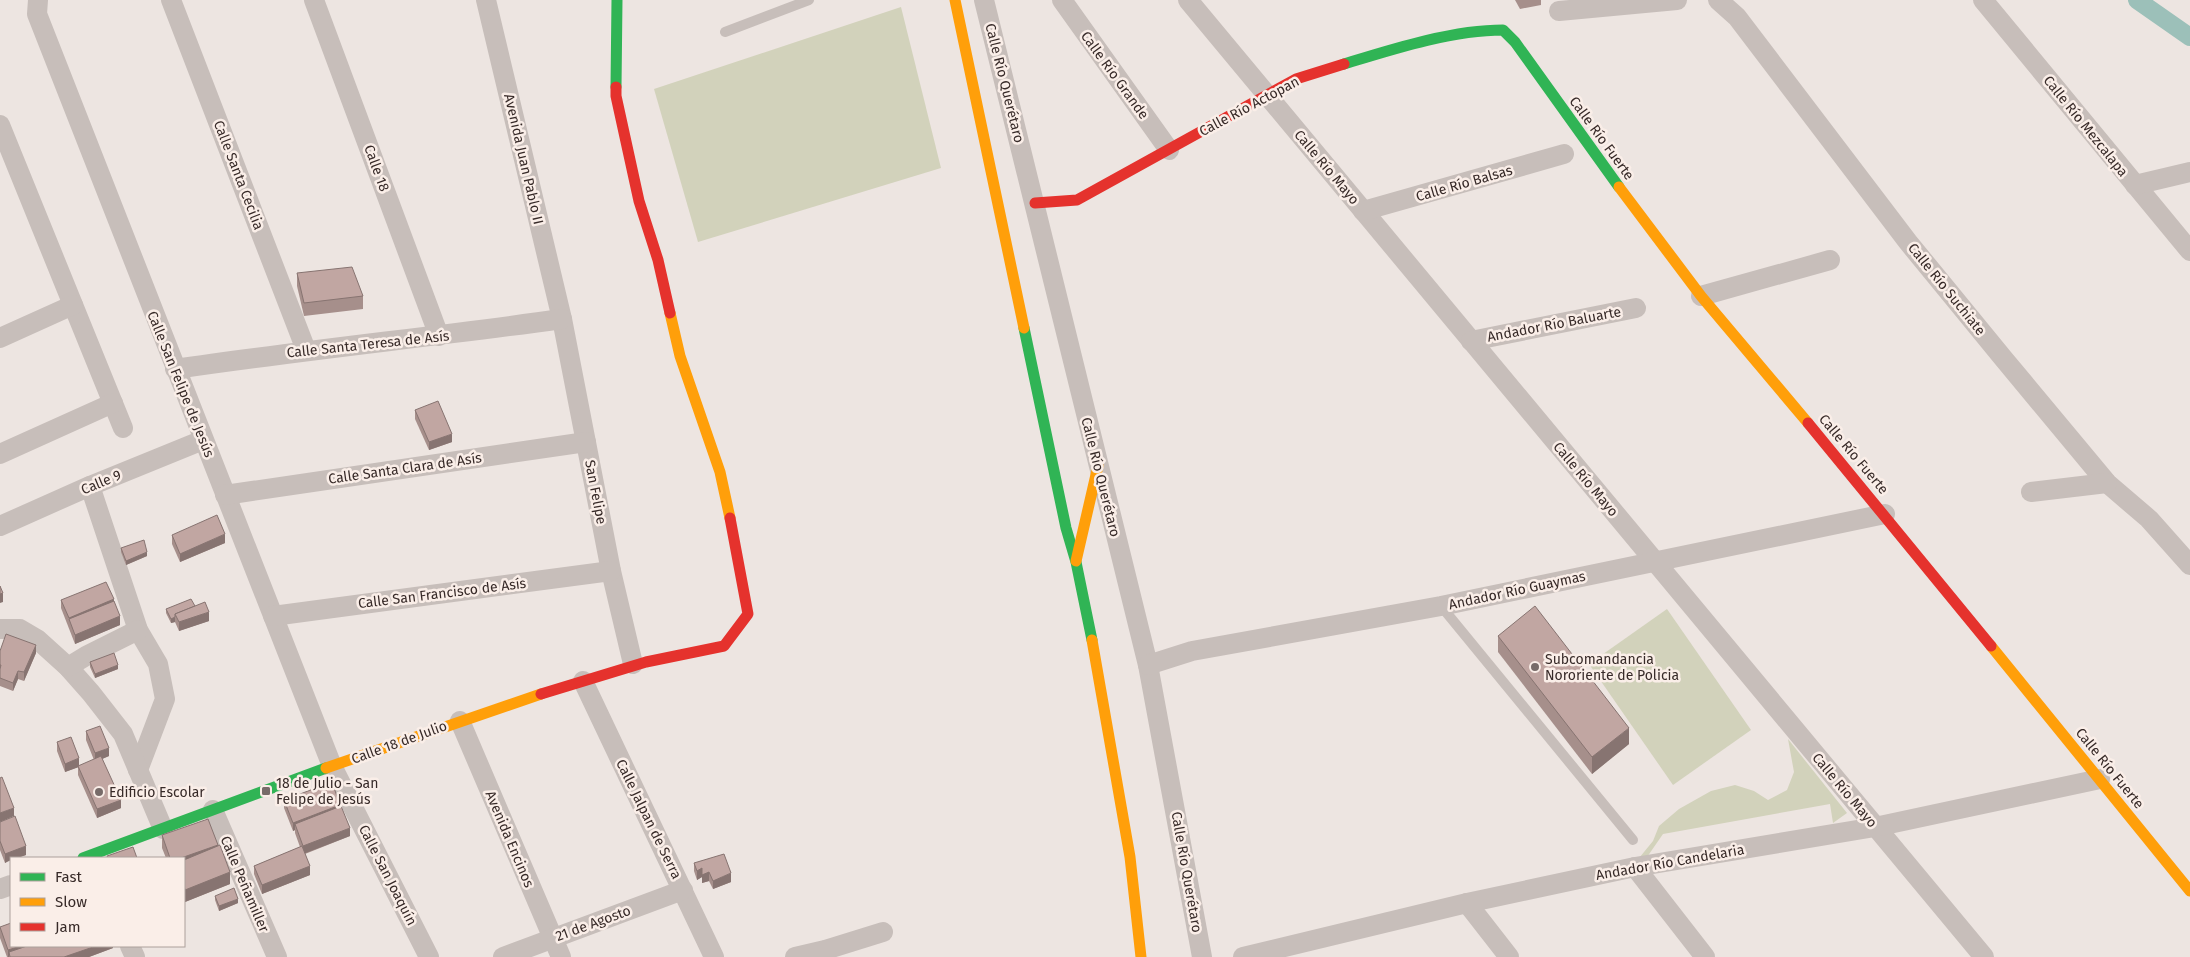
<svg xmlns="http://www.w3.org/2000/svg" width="2190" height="957" viewBox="0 0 2190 957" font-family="'Fira Sans',sans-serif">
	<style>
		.green { fill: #d2d2bb }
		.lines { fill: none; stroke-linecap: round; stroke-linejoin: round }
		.canal { stroke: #9cc0b9; stroke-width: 18 }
		.lane { stroke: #c7beba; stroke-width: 10 }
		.street { stroke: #c7beba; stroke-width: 20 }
		.fast { stroke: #30b455; stroke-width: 11 }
		.slow { stroke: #ff9f0a; stroke-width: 11 }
		.jam { stroke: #e5322d; stroke-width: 11 }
		.wall { fill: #a68f8b }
		.shaded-wall { fill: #877471 }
		.building { fill: #c1a6a2; stroke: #877471 }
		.poi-dot { fill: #776b69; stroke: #faeee8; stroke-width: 2 }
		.labels { text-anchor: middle; stroke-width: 5; stroke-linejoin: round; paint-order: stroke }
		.street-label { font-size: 14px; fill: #372a28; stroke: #faeee8 }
		.poi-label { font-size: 14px; fill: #372a28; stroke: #faeee8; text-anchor: start }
	</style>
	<rect width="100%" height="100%" fill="#ede5e1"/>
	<!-- green -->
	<g class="green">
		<path d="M 901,7 L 941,168 L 698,242 L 654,89 Z"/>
		<path d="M 1667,609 L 1751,730 L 1673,785 L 1589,664 Z"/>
		<path d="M 1788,739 L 1847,813 L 1833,823 L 1830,804 L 1663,834 L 1645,860 L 1635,863 L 1653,841 L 1659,826 L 1679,809 L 1711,791 L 1735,785 L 1754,791 L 1768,800 L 1787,790 L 1794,772 Z"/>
	</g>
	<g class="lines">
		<!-- canal -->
		<path class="canal" d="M 2137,0 L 2190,37"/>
		<!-- lane -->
		<g class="lane">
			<path d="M 725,32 L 809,0"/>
			<path d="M 1441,606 L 1633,840"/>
		</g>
		<!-- street -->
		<g class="street">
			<path d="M 38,0 L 37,14 L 332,766 L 429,957"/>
			<path d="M 171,0 L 306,350"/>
			<path d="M 314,0 L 439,336"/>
			<path d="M 486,0 L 562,319 L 611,571 L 633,664"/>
			<path d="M 984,0 L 1148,665 L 1202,957"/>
			<path d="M 1062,0 L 1169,150"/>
			<path d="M 1188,0 L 1984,957"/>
			<path d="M 1718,0 L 1737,17 L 1908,242 L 2003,358 L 2107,483 L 2149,519 L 2190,565"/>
			<path d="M 1983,0 L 2190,251"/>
			<path d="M 1559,11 L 1677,0"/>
			<path d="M 0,125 L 123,428"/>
			<path d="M 2135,185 L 2190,172"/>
			<path d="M 1363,211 L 1564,154"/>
			<path d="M 1701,296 L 1830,260"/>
			<path d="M 0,338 L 73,305"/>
			<path d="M 1471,341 L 1636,308"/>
			<path d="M 175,369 C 304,350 433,337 562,319"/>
			<path d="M 0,454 L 113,403"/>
			<path d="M 90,486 L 138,630 L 158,664 L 165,699 L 138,770"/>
			<path d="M 2031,492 L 2107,483"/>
			<path d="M 225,495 L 586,442"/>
			<path d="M 0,526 L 90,486 L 203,440"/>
			<path d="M 273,616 L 611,571"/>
			<path d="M 0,629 L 20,629 L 37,639 L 68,667 L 91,693 L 123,734 L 163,829"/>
			<path d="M 1148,665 L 1192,651 L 1441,606 L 1885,514"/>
			<path d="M 68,667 L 86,656 L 138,630"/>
			<path d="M 583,681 L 714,957"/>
			<path d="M 460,721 L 561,957"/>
			<path d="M 213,810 L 277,957"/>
			<path d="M 1635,867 L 1705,957"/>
			<path d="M 0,889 L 11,885"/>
			<path d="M 1467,903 L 1509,957"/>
			<path d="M 130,946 L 135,957"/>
			<path d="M 503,957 L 683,890"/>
			<path d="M 795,957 L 825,950 L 883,932"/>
			<path d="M 1243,957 L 1467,903 L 1635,867 L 1875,827 L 2100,779"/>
		</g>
		<!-- fast -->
		<g class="fast">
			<path d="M 1344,64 C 1393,49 1452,30 1503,30 L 1515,42 L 1619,187"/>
			<path d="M 616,87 L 617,0"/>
			<path d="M 1024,328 L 1066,528 L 1076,562 L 1092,640"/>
			<path d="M 83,858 L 326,768"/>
		</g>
		<!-- slow -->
		<g class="slow">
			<path d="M 955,0 L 1024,328"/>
			<path d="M 1619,187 L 1701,296 L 1808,423"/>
			<path d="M 670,313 L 680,356 L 720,472 L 730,518"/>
			<path d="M 1076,561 L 1098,466"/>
			<path d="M 1092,640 L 1130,857 L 1141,957"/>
			<path d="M 1991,646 L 2190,891"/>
			<path d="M 326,768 L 541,694"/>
		</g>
		<!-- jam -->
		<g class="jam">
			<path d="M 616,87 L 616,96 L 639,201 L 658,260 L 670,313"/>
			<path d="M 1035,203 L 1077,200 L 1296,79 L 1344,64"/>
			<path d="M 1808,423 L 1991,646"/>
			<path d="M 541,694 L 646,662 L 724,646 L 748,614 L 730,518"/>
		</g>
	</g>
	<!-- wall -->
	<g class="wall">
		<path d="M 1515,0 L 1541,0 L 1541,5 L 1520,9 Z"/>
		<path d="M 297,273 L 363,296 L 363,309 L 304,316 L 297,286 Z"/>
		<path d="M 415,410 L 452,442 L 429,450 L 415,419 Z"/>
		<path d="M 172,535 L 225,543 L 180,562 L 172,544 Z"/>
		<path d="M 121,548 L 147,556 L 126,565 L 121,552 Z"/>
		<path d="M 61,600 L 114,601 L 120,625 L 75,644 L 61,608 Z"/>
		<path d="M 195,606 L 209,621 L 179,631 L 175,622 L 171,623 L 166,613 L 166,609 Z"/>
		<path d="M 1498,636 L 1629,744 L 1592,774 L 1498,652 Z"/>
		<path d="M 0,651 L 36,653 L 24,681 L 18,679 L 13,691 L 0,686 Z"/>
		<path d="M 90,662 L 118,669 L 95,678 L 90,667 Z"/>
		<path d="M 86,731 L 109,756 L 102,759 L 121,808 L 97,818 L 78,775 L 78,767 L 65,772 L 57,751 L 57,742 L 79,766 L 94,760 L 86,740 Z"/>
		<path d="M 284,800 L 340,807 L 350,836 L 305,854 L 310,875 L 262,894 L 254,874 L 254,866 L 300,847 L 295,833 L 295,830 L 293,831 L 284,808 Z"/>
		<path d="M 0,822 L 26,855 L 17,858 L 11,858 L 5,863 L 0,850 Z"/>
		<path d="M 162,835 L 218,846 L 230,884 L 185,902 L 184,898 L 184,858 L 166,858 L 162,848 Z"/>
		<path d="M 694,863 L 731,882 L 713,889 L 709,881 L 702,883 L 702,877 L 697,880 L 694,871 Z"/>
		<path d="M 215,896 L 238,903 L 219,911 L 215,900 Z"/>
		<path d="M 0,927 L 11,946 L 113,946 L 113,948 L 89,957 L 7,957 L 0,938 Z"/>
	</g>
	<!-- shaded-wall -->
	<g class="shaded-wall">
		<path d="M 452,434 L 452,442 L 429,450 L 429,442 Z"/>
		<path d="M 225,534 L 225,543 L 180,562 L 180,554 Z"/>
		<path d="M 147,552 L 147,556 L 126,565 L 126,561 Z"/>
		<path d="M 3,593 L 3,602 L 0,603 L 0,594 Z"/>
		<path d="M 114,599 L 114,608 L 69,619 L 69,627 L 69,618 Z"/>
		<path d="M 209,612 L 209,621 L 179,631 L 179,622 Z"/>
		<path d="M 120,616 L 120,625 L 75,644 L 75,635 Z"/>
		<path d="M 175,617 L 175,622 L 171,623 L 171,619 Z"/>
		<path d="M 36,645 L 36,653 L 24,681 L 24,672 Z"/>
		<path d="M 118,665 L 118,669 L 95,678 L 95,674 Z"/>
		<path d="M 18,671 L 18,679 L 13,691 L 13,683 Z"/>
		<path d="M 1629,728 L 1629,744 L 1592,774 L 1592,757 Z"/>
		<path d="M 109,748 L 109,756 L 95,762 L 95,753 Z"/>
		<path d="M 79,758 L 79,767 L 65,772 L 65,764 Z"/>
		<path d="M 121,800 L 121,808 L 97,818 L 97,809 Z"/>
		<path d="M 340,805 L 340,813 L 295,824 L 295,830 L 293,831 L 293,823 Z"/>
		<path d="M 14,808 L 14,816 L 0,822 L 0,813 Z"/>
		<path d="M 350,828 L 350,836 L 303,854 L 303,846 Z"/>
		<path d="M 218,845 L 218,858 L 184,870 L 184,858 L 181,858 Z"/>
		<path d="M 26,846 L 26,855 L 17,858 L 11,858 L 11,860 L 5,863 L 5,854 Z"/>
		<path d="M 310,866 L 310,875 L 262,894 L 262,885 Z"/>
		<path d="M 702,868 L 709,872 L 709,881 L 702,883 L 702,877 L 697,880 L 697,871 Z"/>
		<path d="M 230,872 L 230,884 L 185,902 L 185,890 Z"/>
		<path d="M 731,873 L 731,882 L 713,889 L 713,881 Z"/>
		<path d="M 238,899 L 238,903 L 219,911 L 219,906 Z"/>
		<path d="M 21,946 L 36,946 L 9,952 L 9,957 L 8,957 L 8,950 Z"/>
		<path d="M 96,946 L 113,946 L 113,948 L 89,957 L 64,957 Z"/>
	</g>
	<!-- building -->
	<g class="building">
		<path d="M 352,267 L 363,296 L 304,303 L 297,273 Z"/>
		<path d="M 438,401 L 452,434 L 429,442 L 415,410 Z"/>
		<path d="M 217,515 L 225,534 L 180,554 L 172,535 Z"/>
		<path d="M 144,540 L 147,552 L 126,561 L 121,548 Z"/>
		<path d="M 106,582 L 114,599 L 69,618 L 61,600 Z"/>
		<path d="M 0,586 L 3,593 L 0,594 Z"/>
		<path d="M 191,599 L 195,606 L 175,614 L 175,617 L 171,619 L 166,609 Z"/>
		<path d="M 114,601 L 120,616 L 75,635 L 69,619 Z"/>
		<path d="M 205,602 L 209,612 L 179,622 L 175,614 Z"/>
		<path d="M 1535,606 L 1629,728 L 1592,757 L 1498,636 Z"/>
		<path d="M 6,634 L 36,645 L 24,672 L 18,671 L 13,683 L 0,678 L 0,669 L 1,665 L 0,665 L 0,651 Z"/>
		<path d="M 114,653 L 118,665 L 95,674 L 90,662 Z"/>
		<path d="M 100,726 L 109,748 L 95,753 L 86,731 Z"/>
		<path d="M 71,737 L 79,758 L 65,764 L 57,742 Z"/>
		<path d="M 101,756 L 121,800 L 97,809 L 78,766 Z"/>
		<path d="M 2,777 L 14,808 L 0,813 L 0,778 Z"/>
		<path d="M 332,782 L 340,805 L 293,823 L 284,800 Z"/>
		<path d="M 341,806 L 350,828 L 303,846 L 295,824 Z"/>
		<path d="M 15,816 L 26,846 L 5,854 L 0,841 L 0,822 Z"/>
		<path d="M 208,819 L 218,845 L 181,858 L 170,858 L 162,835 Z"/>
		<path d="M 220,845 L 230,872 L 185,890 L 184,885 L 184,860 Z"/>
		<path d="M 302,846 L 310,866 L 262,885 L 254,866 Z"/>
		<path d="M 133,847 L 137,858 L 108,858 L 107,856 Z"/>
		<path d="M 724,854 L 731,873 L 713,881 L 709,872 L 702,875 L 702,868 L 697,871 L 694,863 Z"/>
		<path d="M 234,888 L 238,899 L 219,906 L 215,896 Z"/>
		<path d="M 11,923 L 11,946 L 21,946 L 8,950 L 0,927 Z"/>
		<path d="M 27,946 L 96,946 L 64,957 L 10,957 L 9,952 Z"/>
	</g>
	<!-- markers -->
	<g class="poi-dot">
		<circle cx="1535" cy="667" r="5"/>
		<rect x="261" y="786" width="10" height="10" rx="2.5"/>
		<circle cx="99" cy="792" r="5"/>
	</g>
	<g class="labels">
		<!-- street labels -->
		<g class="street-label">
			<text transform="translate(1115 75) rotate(54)" y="5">Calle Río Grande</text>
			<text transform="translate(1005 83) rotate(76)" y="5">Calle Río Querétaro</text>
			<text transform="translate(1249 106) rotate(-28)" y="5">Calle Río Actopan</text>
			<text transform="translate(2086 126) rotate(51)" y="5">Calle Río Mezcalapa</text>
			<text transform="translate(1602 138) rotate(54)" y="5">Calle Río Fuerte</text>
			<text transform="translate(524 159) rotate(77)" y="5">Avenida Juan Pablo II</text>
			<text transform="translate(1327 167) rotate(50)" y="5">Calle Río Mayo</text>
			<text transform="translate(377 168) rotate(70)" y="5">Calle 18</text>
			<text transform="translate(239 175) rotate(69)" y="5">Calle Santa Cecilia</text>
			<text transform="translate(1464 183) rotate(-16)" y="5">Calle Río Balsas</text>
			<text transform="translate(1947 289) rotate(51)" y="5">Calle Río Suchiate</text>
			<text transform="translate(1554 324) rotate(-11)" y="5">Andador Río Baluarte</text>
			<text transform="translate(368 344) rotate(-6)" y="5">Calle Santa Teresa de Asís</text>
			<text transform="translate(181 384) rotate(68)" y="5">Calle San Felipe de Jesús</text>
			<text transform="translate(1854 454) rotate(50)" y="5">Calle Río Fuerte</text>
			<text transform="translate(405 468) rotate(-8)" y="5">Calle Santa Clara de Asís</text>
			<text transform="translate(1101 477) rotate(76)" y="5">Calle Río Querétaro</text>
			<text transform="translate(1586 479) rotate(50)" y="5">Calle Río Mayo</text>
			<text transform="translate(101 482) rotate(-23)" y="5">Calle 9</text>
			<text transform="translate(596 492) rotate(79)" y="5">San Felipe</text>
			<text transform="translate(1517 590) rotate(-12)" y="5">Andador Río Guaymas</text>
			<text transform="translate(442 593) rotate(-7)" y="5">Calle San Francisco de Asís</text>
			<text transform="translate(399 742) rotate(-20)" y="5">Calle 18 de Julio</text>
			<text transform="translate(2110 768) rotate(51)" y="5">Calle Río Fuerte</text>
			<text transform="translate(1845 790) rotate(50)" y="5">Calle Río Mayo</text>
			<text transform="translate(649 819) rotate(64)" y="5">Calle Jalpan de Serra</text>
			<text transform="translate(510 839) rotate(67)" y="5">Avenida Encinos</text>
			<text transform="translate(1670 862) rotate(-10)" y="5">Andador Río Candelaria</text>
			<text transform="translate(1187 872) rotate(80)" y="5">Calle Río Querétaro</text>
			<text transform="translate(388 875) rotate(63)" y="5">Calle San Joaquín</text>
			<text transform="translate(245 884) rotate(67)" y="5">Calle Peñamiller</text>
			<text transform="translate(593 923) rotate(-20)" y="5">21 de Agosto</text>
		</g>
		<!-- poi labels -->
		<g class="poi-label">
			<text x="1545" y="664">Subcomandancia<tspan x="1545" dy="16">Nororiente de Policia</tspan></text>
			<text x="276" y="788">18 de Julio - San<tspan x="276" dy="16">Felipe de Jesús</tspan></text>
			<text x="109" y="797">Edificio Escolar</text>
		</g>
	</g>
	<!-- legend -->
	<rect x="10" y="857" width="175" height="90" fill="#faeee8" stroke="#aca09b"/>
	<rect x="20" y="873" width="25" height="8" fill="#30b455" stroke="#aca09b"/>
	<text x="55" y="882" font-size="15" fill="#372a28">Fast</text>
	<rect x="20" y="898" width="25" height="8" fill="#ff9f0a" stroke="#aca09b"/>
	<text x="55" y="907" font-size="15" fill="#372a28">Slow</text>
	<rect x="20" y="923" width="25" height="8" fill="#e5322d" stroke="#aca09b"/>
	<text x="55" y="932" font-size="15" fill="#372a28">Jam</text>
</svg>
